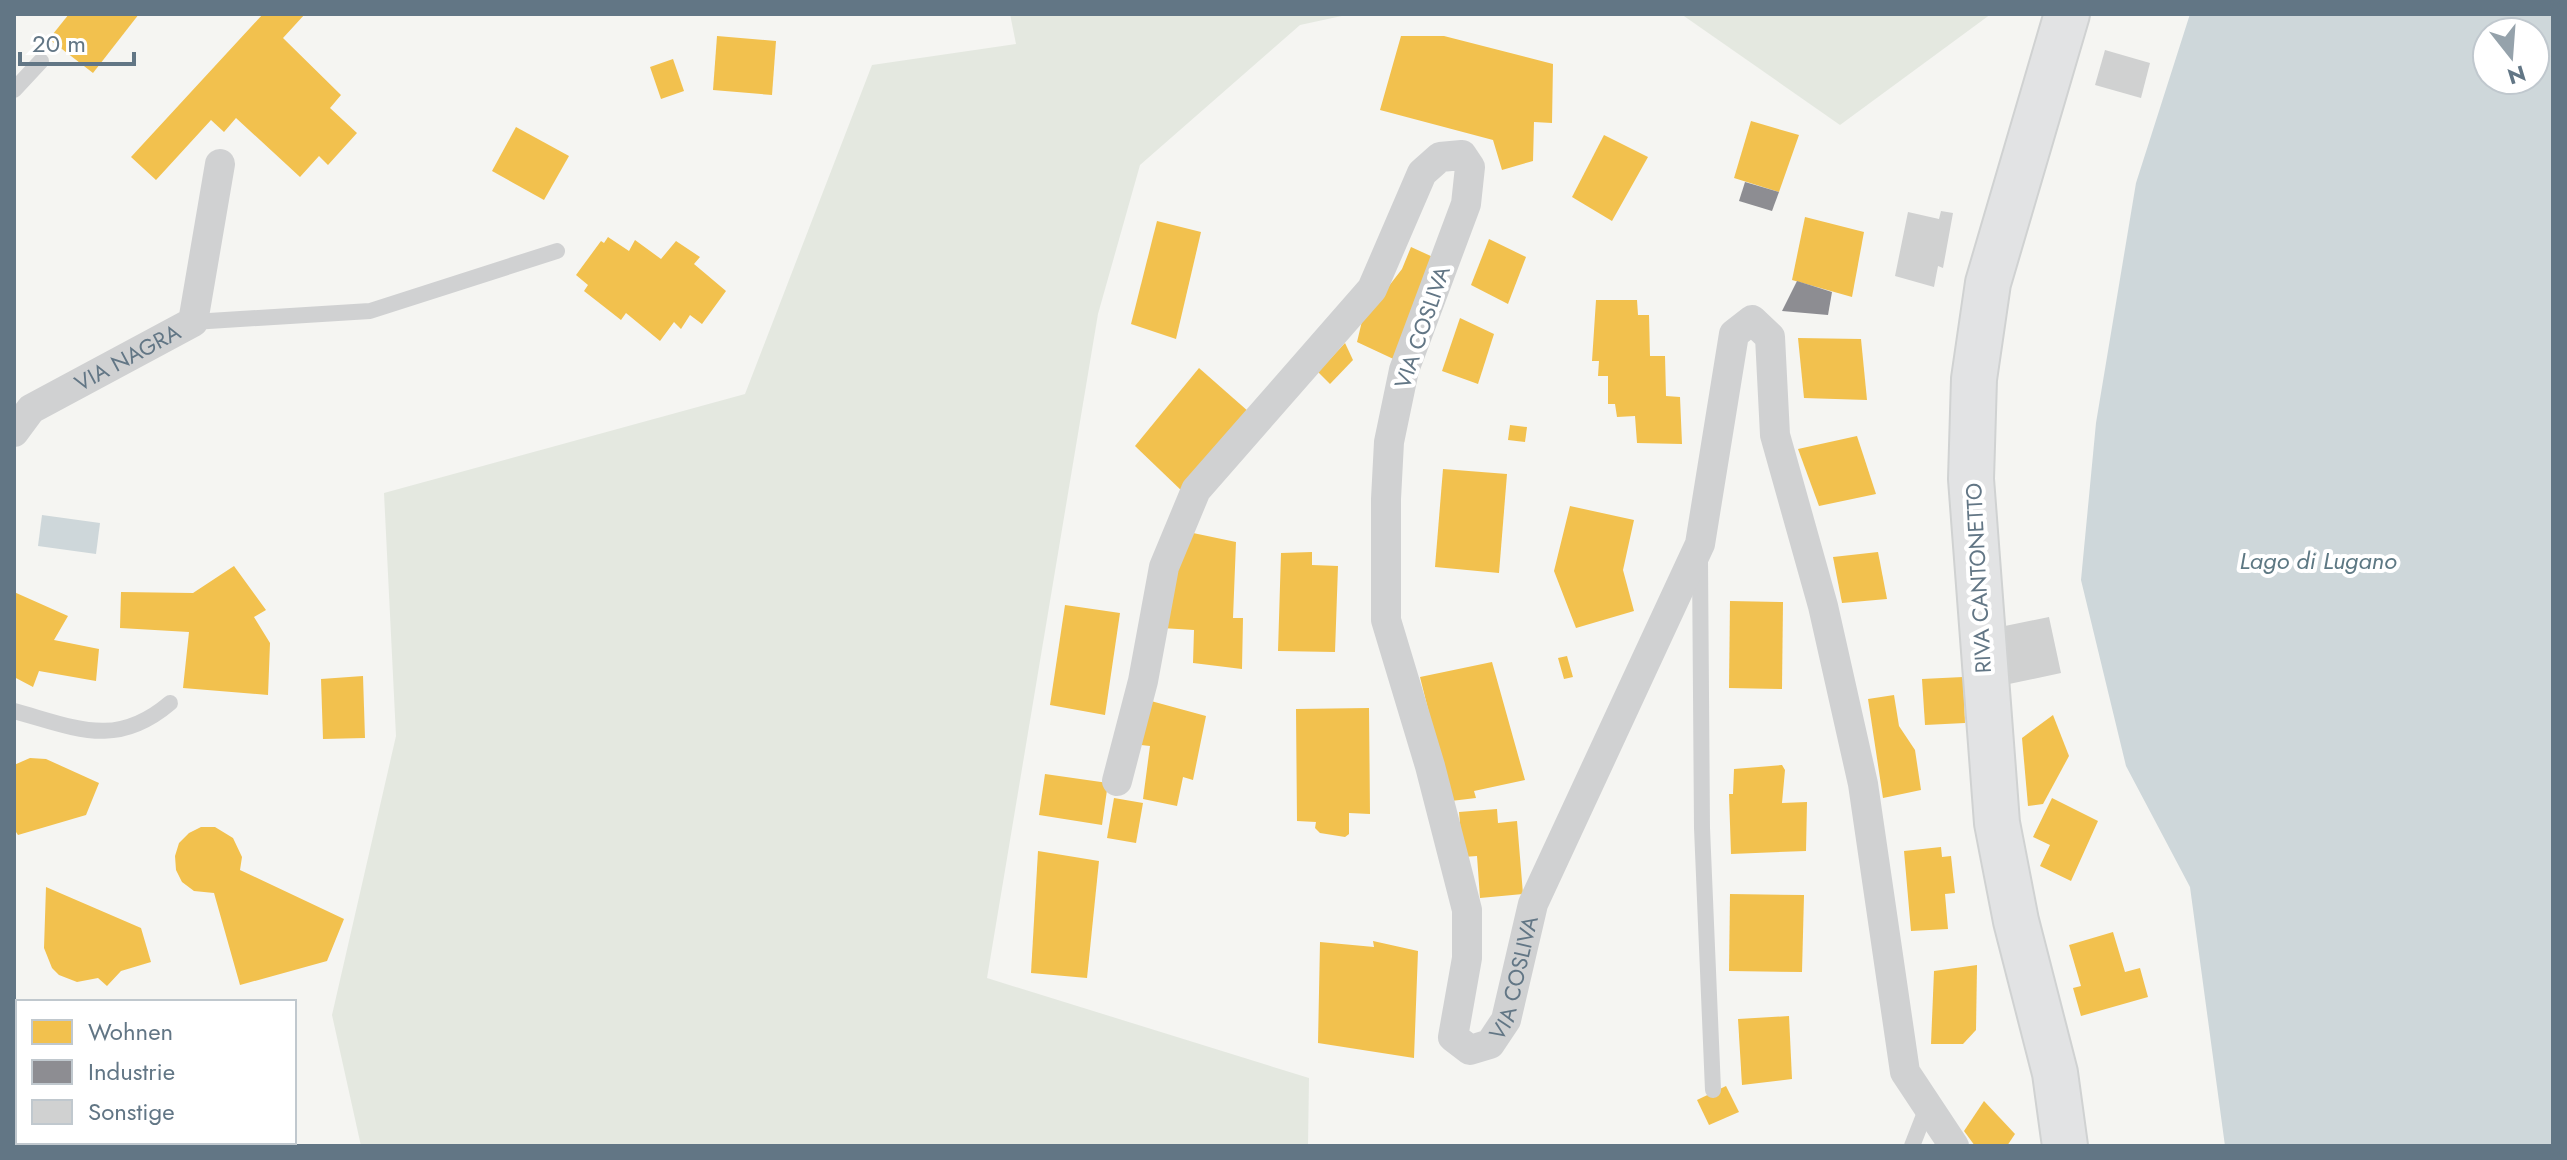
<svg xmlns="http://www.w3.org/2000/svg" width="2567" height="1160" viewBox="0 0 2567 1160" font-family="Jost,sans-serif">
	<style>
		.green { fill: #e4e8e0 }
		.water { fill: #ced7da; fill-rule: evenodd }
		.homes { fill: #f2c14e }
		.industry { fill: #8d8d92 }
		.building { fill: #d0d1d1 }
		.lines { fill: none; stroke-linecap: round; stroke-linejoin: round }
		.secondary-casing { stroke: #d0d2d2; stroke-width: 48 }
		.service { stroke: #d0d1d2; stroke-width: 16 }
		.minor { stroke: #d0d1d2; stroke-width: 30 }
		.secondary { stroke: #e2e3e4; stroke-width: 44 }
		.labels { text-anchor: middle; stroke-width: 8; stroke-linejoin: round; paint-order: stroke }
		.street-label { font-size: 22px; fill: #627685; stroke: #fff }
		.water-label { font-size: 24px; font-style: italic; fill: #5d7883; stroke: #fff }
	</style>
	<rect width="100%" height="100%" fill="#f5f5f2"/>
	<!-- green -->
	<g class="green">
		<path d="M 1010,14 L 1351,14 L 1300,25 L 1140,165 L 1098,314 L 987,978 L 1309,1078 L 1308,1146 L 361,1146 L 332,1015 L 396,736 L 384,493 L 745,394 L 872,65 L 1016,44 Z"/>
		<path d="M 1681,14 L 1991,14 L 1840,125 Z"/>
	</g>
	<!-- water -->
	<g class="water">
		<path d="M 2190,14 L 2553,14 L 2553,1146 L 2225,1146 L 2190,887 L 2126,766 L 2081,580 L 2096,423 L 2136,183 ZM 2487,32 L 2535,32 L 2535,80 L 2487,80 Z"/>
		<path d="M 42,515 L 100,523 L 96,554 L 38,546 Z"/>
	</g>
	<!-- homes -->
	<g class="homes">
		<path d="M 69,14 L 139,14 L 93,73 L 49,39 Z"/>
		<path d="M 263,14 L 305,14 L 283,38 L 341,95 L 330,108 L 357,133 L 328,165 L 319,156 L 300,177 L 236,118 L 224,132 L 211,120 L 156,180 L 131,157 Z"/>
		<path d="M 717,36 L 776,41 L 772,95 L 713,90 Z"/>
		<path d="M 1401,36 L 1444,36 L 1553,64 L 1552,123 L 1534,122 L 1533,161 L 1502,170 L 1493,140 L 1380,110 Z"/>
		<path d="M 673,59 L 684,91 L 661,99 L 650,67 Z"/>
		<path d="M 1751,121 L 1799,135 L 1779,192 L 1734,178 Z"/>
		<path d="M 516,127 L 569,156 L 544,200 L 492,171 Z"/>
		<path d="M 1604,135 L 1648,157 L 1612,221 L 1572,197 Z"/>
		<path d="M 1805,217 L 1864,232 L 1852,297 L 1792,280 Z"/>
		<path d="M 1157,221 L 1201,232 L 1176,339 L 1131,324 Z"/>
		<path d="M 608,237 L 629,251 L 635,240 L 661,259 L 676,241 L 700,257 L 694,264 L 726,291 L 702,324 L 690,315 L 681,329 L 674,322 L 660,341 L 626,313 L 621,320 L 584,291 L 588,285 L 576,275 L 601,241 L 604,243 Z"/>
		<path d="M 1489,239 L 1526,257 L 1508,304 L 1471,285 Z"/>
		<path d="M 1411,247 L 1433,257 L 1402,363 L 1357,342 L 1362,321 L 1402,269 Z"/>
		<path d="M 1596,300 L 1637,300 L 1638,315 L 1649,315 L 1650,356 L 1665,356 L 1666,396 L 1680,397 L 1682,444 L 1637,443 L 1635,416 L 1617,417 L 1615,404 L 1608,404 L 1608,376 L 1598,376 L 1599,361 L 1592,361 Z"/>
		<path d="M 1460,318 L 1494,334 L 1478,384 L 1442,371 Z"/>
		<path d="M 1798,338 L 1861,339 L 1867,400 L 1804,398 Z"/>
		<path d="M 1345,343 L 1353,360 L 1330,384 L 1318,372 Z"/>
		<path d="M 1199,368 L 1249,412 L 1184,493 L 1135,446 Z"/>
		<path d="M 1510,425 L 1527,427 L 1525,442 L 1508,440 Z"/>
		<path d="M 1857,436 L 1876,494 L 1819,506 L 1798,449 Z"/>
		<path d="M 1443,469 L 1507,474 L 1499,573 L 1435,567 Z"/>
		<path d="M 1570,506 L 1634,520 L 1623,570 L 1634,611 L 1576,628 L 1554,571 Z"/>
		<path d="M 1193,533 L 1236,542 L 1233,618 L 1243,618 L 1242,669 L 1193,663 L 1194,630 L 1162,628 L 1171,586 Z"/>
		<path d="M 1312,552 L 1312,565 L 1338,566 L 1335,652 L 1278,651 L 1281,553 Z"/>
		<path d="M 1878,552 L 1887,599 L 1842,603 L 1833,557 Z"/>
		<path d="M 234,566 L 266,610 L 254,617 L 270,643 L 268,695 L 183,688 L 189,632 L 120,628 L 121,592 L 193,593 Z"/>
		<path d="M 14,592 L 68,616 L 54,640 L 99,649 L 96,681 L 39,671 L 33,687 L 14,677 Z"/>
		<path d="M 1730,601 L 1783,602 L 1782,689 L 1729,688 Z"/>
		<path d="M 1065,605 L 1120,613 L 1105,715 L 1050,705 Z"/>
		<path d="M 1567,656 L 1573,677 L 1564,679 L 1558,658 Z"/>
		<path d="M 1492,662 L 1525,780 L 1474,791 L 1476,798 L 1451,801 L 1420,677 Z"/>
		<path d="M 363,676 L 365,738 L 323,739 L 321,679 Z"/>
		<path d="M 1963,677 L 1965,723 L 1925,725 L 1922,679 Z"/>
		<path d="M 1894,695 L 1899,726 L 1915,750 L 1921,790 L 1883,798 L 1868,699 Z"/>
		<path d="M 1151,701 L 1206,716 L 1193,780 L 1183,777 L 1177,806 L 1143,799 L 1150,746 L 1141,745 Z"/>
		<path d="M 1369,708 L 1370,814 L 1349,813 L 1349,834 L 1345,837 L 1320,833 L 1315,828 L 1316,822 L 1297,821 L 1296,709 Z"/>
		<path d="M 2053,715 L 2069,756 L 2043,804 L 2028,806 L 2022,738 Z"/>
		<path d="M 30,758 L 46,759 L 99,783 L 86,815 L 18,835 L 14,829 L 14,765 Z"/>
		<path d="M 1782,765 L 1785,770 L 1782,803 L 1807,802 L 1806,851 L 1731,854 L 1729,794 L 1733,794 L 1734,769 Z"/>
		<path d="M 1045,774 L 1108,783 L 1102,825 L 1039,815 Z"/>
		<path d="M 1114,798 L 1143,803 L 1136,843 L 1107,838 Z"/>
		<path d="M 2052,798 L 2098,821 L 2071,881 L 2040,866 L 2050,845 L 2033,837 Z"/>
		<path d="M 1497,809 L 1498,823 L 1517,821 L 1523,894 L 1480,898 L 1477,856 L 1463,857 L 1459,812 Z"/>
		<path d="M 201,827 L 215,827 L 233,838 L 242,857 L 240,870 L 344,919 L 327,961 L 240,985 L 214,893 L 194,891 L 182,882 L 176,870 L 175,856 L 179,843 L 189,833 Z"/>
		<path d="M 1941,847 L 1942,857 L 1951,856 L 1955,893 L 1945,894 L 1948,929 L 1911,931 L 1904,851 Z"/>
		<path d="M 1038,851 L 1099,861 L 1087,978 L 1031,973 Z"/>
		<path d="M 46,887 L 141,928 L 151,962 L 121,971 L 107,986 L 98,978 L 77,982 L 59,975 L 52,968 L 44,948 Z"/>
		<path d="M 1730,894 L 1804,895 L 1802,972 L 1729,971 Z"/>
		<path d="M 2113,932 L 2125,972 L 2140,968 L 2148,997 L 2081,1016 L 2073,988 L 2081,986 L 2069,945 Z"/>
		<path d="M 1373,941 L 1418,951 L 1414,1058 L 1318,1043 L 1320,942 L 1374,947 Z"/>
		<path d="M 1977,965 L 1976,1030 L 1963,1044 L 1931,1044 L 1934,971 Z"/>
		<path d="M 1789,1016 L 1792,1079 L 1742,1085 L 1738,1019 Z"/>
		<path d="M 1726,1086 L 1739,1112 L 1709,1125 L 1697,1100 Z"/>
		<path d="M 1984,1101 L 2015,1134 L 2007,1146 L 1975,1146 L 1964,1131 Z"/>
	</g>
	<!-- industry -->
	<g class="industry">
		<path d="M 1745,182 L 1779,192 L 1772,211 L 1739,201 Z"/>
		<path d="M 1797,281 L 1832,292 L 1828,315 L 1782,311 Z"/>
	</g>
	<!-- building -->
	<g class="building">
		<path d="M 2105,50 L 2150,63 L 2141,98 L 2095,85 Z"/>
		<path d="M 1941,211 L 1953,213 L 1943,268 L 1938,266 L 1934,287 L 1895,276 L 1908,212 L 1939,219 Z"/>
		<path d="M 2049,617 L 2061,673 L 2009,684 L 2000,627 Z"/>
	</g>
	<g class="lines">
		<defs>
			<path id="secondary" d="M 2065,1146 L 2055,1073 L 2016,921 L 1997,823 L 1971,479 L 1974,379 L 1988,283 L 2067,14"/>
		</defs>
		<!-- secondary casing -->
		<use href="#secondary" class="secondary-casing"/>
		<!-- service -->
		<g class="service">
			<path d="M 14,90 L 41,61"/>
			<path d="M 193,322 L 370,311 L 557,251"/>
			<path d="M 1700,560 L 1702,828 L 1713,1090"/>
			<path d="M 14,711 C 76,728 116,749 170,703"/>
			<path d="M 1912,1146 L 1928,1105"/>
		</g>
		<!-- minor -->
		<g class="minor">
			<path id="s1" d="M 14,432 L 31,409 L 193,322 L 220,164"/>
			<path id="s2" d="M 1117,781 L 1143,681 L 1164,567 L 1196,490 L 1372,289 L 1422,173 L 1440,157 L 1462,155 L 1470,167 L 1466,204 L 1404,370 L 1389,442 L 1386,499 L 1386,620 L 1430,766 L 1467,910 L 1467,958 L 1453,1037 L 1470,1050 L 1490,1044 L 1506,1020 L 1533,904 L 1700,544 L 1734,334 L 1752,320 L 1770,337 L 1775,435 L 1823,606 L 1863,784 L 1905,1072 L 1954,1146"/>
		</g>
		<!-- secondary -->
		<use href="#secondary" class="secondary"/>
	</g>
	<g class="labels">
		<!-- street labels -->
		<g class="street-label">
			<text transform="translate(1422 327) rotate(-71)" y="8">VIA COSLIVA</text>
			<text dy="8" stroke="none"><textPath href="#s1" startOffset="138">VIA NAGRA</textPath></text>
			<text transform="translate(1978 578) rotate(-93)" y="8">RIVA CANTONETTO</text>
			<text dy="8" stroke="none"><textPath href="#s2" startOffset="1766">VIA COSLIVA</textPath></text>
		</g>
		<!-- water labels -->
		<g class="water-label">
			<text x="2318" y="569">Lago di Lugano</text>
		</g>
	</g>
	<!-- border -->
	<rect width="2567" height="1160" fill="none" stroke="#627685" stroke-width="32"/>
	<!-- legend -->
	<rect x="16" y="1000" width="280" height="144" fill="#ffffff" stroke="#c0c8ce" stroke-width="2"/>
	<rect x="32" y="1020" width="40" height="24" fill="#f2c14e" stroke="#c0c8ce" stroke-width="2"/>
	<text x="88" y="1040" font-size="24" fill="#627685">Wohnen</text>
	<rect x="32" y="1060" width="40" height="24" fill="#8d8d92" stroke="#c0c8ce" stroke-width="2"/>
	<text x="88" y="1080" font-size="24" fill="#627685">Industrie</text>
	<rect x="32" y="1100" width="40" height="24" fill="#d0d1d1" stroke="#c0c8ce" stroke-width="2"/>
	<text x="88" y="1120" font-size="24" fill="#627685">Sonstige</text>
	<!-- north arrow -->
	<g transform="translate(2511 56) rotate(163)"><circle r="38" fill="#ffffff" stroke="#c0c8ce" stroke-width="2"/>
	<path d="M0-6L14 30L0 20L-14 30Z" fill="#95a2ab"/>
	<text y="-12" font-size="22" font-weight="bold" text-anchor="middle" fill="#627685">N</text>
	</g>
	<!-- scale -->
	<path d="M20 52v12h114v-12" fill="none" stroke="#627685" stroke-width="4"/>
	<text x="32" y="52" font-size="24" fill="#627685" stroke="#ffffff" stroke-width="6" paint-order="stroke">20 m</text>
</svg>
